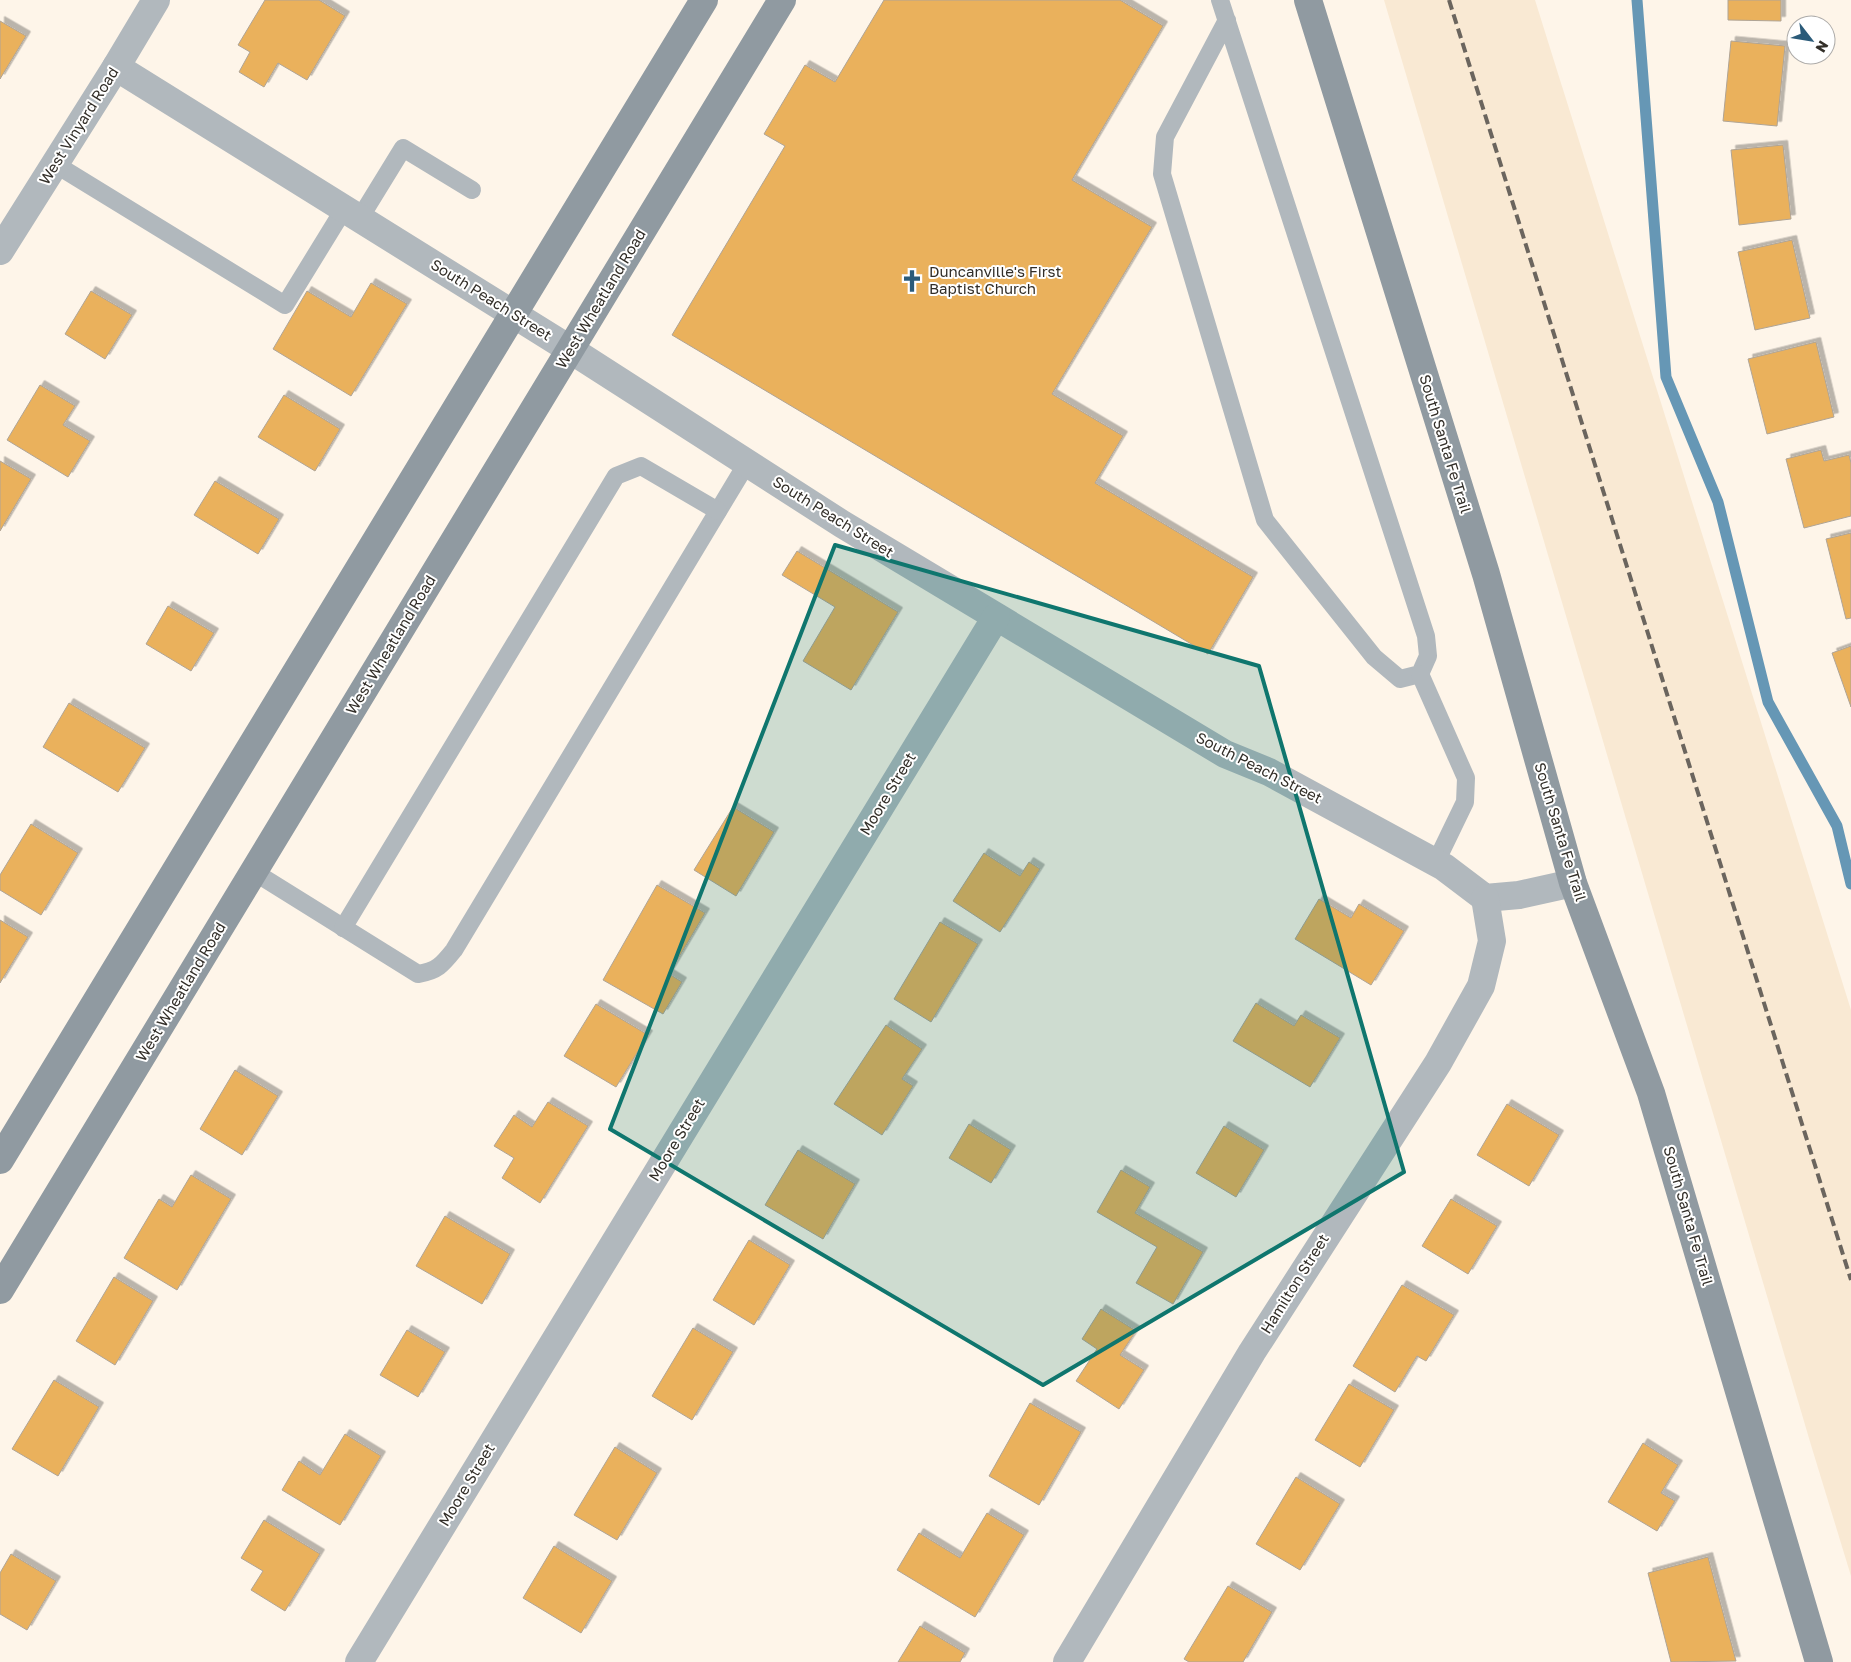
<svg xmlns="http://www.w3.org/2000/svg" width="1851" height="1662" viewBox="0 0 1851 1662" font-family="'Golos Text',sans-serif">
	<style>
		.built { fill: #f9e9d3 }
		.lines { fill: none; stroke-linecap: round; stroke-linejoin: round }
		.stream { stroke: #6697b5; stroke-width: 11 }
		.building { fill: #eab15c; stroke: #afa496; filter: url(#shadow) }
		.lane { stroke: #b1b8bd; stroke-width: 18 }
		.street { stroke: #b1b8bd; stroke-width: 28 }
		.secondary { stroke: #909aa1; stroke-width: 28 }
		.rail { stroke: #6b655e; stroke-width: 4; stroke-dasharray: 10 5; stroke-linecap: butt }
		.marked { fill: #0f766e; fill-opacity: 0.2; stroke: #0f766e; stroke-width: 4; stroke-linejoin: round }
		.labels { text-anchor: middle; stroke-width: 4; stroke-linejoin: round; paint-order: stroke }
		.street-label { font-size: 15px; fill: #322e28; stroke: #fff }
		.poi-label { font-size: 15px; fill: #322e28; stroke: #fff; text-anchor: start }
	</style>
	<defs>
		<filter id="shadow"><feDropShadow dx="4.5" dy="-4.5" stdDeviation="0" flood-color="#0004"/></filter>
	</defs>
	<rect width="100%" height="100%" fill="#fef5e9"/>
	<!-- built -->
	<path class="built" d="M 1384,0 L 1535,0 L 1851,1010 L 1851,1576 L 1811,1445 Z"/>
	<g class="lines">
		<!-- stream -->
		<path class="stream" d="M 1637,0 L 1666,377 L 1718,502 L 1768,702 L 1837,826 L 1851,884"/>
	</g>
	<!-- building -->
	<g class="building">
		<path d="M 265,0 L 319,0 L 345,16 L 307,80 L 278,63 L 264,87 L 239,72 L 250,52 L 238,45 Z"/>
		<path d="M 884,0 L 1120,0 L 1163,26 L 1072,180 L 1152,227 L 1052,394 L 1123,436 L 1095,483 L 1253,577 L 1208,654 L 672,335 L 785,146 L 764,134 L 805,65 L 835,82 Z"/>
		<path d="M 1728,0 L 1781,0 L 1781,21 L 1728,20 Z"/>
		<path d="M 0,21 L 26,36 L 0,79 Z"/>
		<path d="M 1731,41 L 1785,46 L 1777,126 L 1723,121 Z"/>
		<path d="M 1783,145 L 1791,219 L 1739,225 L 1731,150 Z"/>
		<path d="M 1792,240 L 1810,318 L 1755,330 L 1738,252 Z"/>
		<path d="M 371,283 L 407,304 L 351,396 L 273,349 L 307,291 L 351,317 Z"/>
		<path d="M 91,291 L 132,315 L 105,359 L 65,334 Z"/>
		<path d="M 1816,342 L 1834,417 L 1767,434 L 1748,359 Z"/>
		<path d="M 40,385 L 75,406 L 63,425 L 90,441 L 68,477 L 7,440 Z"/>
		<path d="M 284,395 L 340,429 L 315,471 L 258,437 Z"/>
		<path d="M 1821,450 L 1824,461 L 1849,455 L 1851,463 L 1851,516 L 1804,528 L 1786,459 Z"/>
		<path d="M 0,461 L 31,479 L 0,531 Z"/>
		<path d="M 215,481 L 279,519 L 258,554 L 194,515 Z"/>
		<path d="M 1851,533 L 1851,618 L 1846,619 L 1826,539 Z"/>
		<path d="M 797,551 L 898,612 L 851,690 L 803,661 L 835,607 L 782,575 Z"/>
		<path d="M 168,606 L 214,633 L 191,671 L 146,644 Z"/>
		<path d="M 1851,646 L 1851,707 L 1832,653 Z"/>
		<path d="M 69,703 L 145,748 L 118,792 L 43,747 Z"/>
		<path d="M 733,807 L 774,832 L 736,896 L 694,870 Z"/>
		<path d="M 31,824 L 78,853 L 41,915 L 0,890 L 0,875 Z"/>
		<path d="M 984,853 L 1020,876 L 1029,862 L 1040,869 L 1000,932 L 953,901 Z"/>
		<path d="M 657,885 L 705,913 L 669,974 L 682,982 L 663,1014 L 603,980 Z"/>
		<path d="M 1319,899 L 1351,918 L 1359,904 L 1404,931 L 1371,985 L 1295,939 Z"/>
		<path d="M 0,920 L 28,937 L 0,983 Z"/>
		<path d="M 940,922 L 978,944 L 931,1022 L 894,999 Z"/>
		<path d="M 1256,1003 L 1294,1026 L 1301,1015 L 1340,1038 L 1310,1087 L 1233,1041 Z"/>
		<path d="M 596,1004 L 648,1035 L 616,1087 L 564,1056 Z"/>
		<path d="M 886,1025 L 922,1049 L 902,1079 L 913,1086 L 882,1135 L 834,1104 Z"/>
		<path d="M 235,1070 L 278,1096 L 242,1155 L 200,1129 Z"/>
		<path d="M 548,1102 L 588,1126 L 540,1203 L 502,1178 L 514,1158 L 494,1146 L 514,1115 L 532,1127 Z"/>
		<path d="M 1507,1104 L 1559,1135 L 1529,1186 L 1477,1155 Z"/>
		<path d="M 969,1124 L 1011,1150 L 991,1183 L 949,1158 Z"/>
		<path d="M 1224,1126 L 1264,1150 L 1236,1197 L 1196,1173 Z"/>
		<path d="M 798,1150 L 855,1184 L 823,1239 L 765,1205 Z"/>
		<path d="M 1121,1170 L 1150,1187 L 1135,1213 L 1203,1252 L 1173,1304 L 1136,1283 L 1157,1247 L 1097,1212 Z"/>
		<path d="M 191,1175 L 231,1199 L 177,1290 L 124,1258 L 159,1199 L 172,1207 Z"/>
		<path d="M 1451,1199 L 1497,1226 L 1468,1274 L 1422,1246 Z"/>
		<path d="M 445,1216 L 510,1254 L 482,1304 L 416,1266 Z"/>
		<path d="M 749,1240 L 790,1265 L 754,1325 L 713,1300 Z"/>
		<path d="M 114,1277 L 153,1301 L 115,1365 L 76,1341 Z"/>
		<path d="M 1402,1285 L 1454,1315 L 1426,1361 L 1417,1356 L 1395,1392 L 1353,1366 Z"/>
		<path d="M 1101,1309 L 1136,1331 L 1120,1355 L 1144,1370 L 1119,1409 L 1076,1381 L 1097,1349 L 1082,1339 Z"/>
		<path d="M 693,1328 L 733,1352 L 692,1420 L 652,1396 Z"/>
		<path d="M 407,1330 L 445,1352 L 418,1397 L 380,1375 Z"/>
		<path d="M 54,1380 L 99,1407 L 58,1476 L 12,1449 Z"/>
		<path d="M 1349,1384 L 1394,1410 L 1360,1467 L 1315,1440 Z"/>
		<path d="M 1030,1403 L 1081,1432 L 1039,1505 L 989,1476 Z"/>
		<path d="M 345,1434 L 381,1456 L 340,1525 L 282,1490 L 299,1461 L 320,1475 Z"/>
		<path d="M 1643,1443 L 1678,1465 L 1661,1493 L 1675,1501 L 1657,1531 L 1608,1502 Z"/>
		<path d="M 615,1447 L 657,1473 L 617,1540 L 574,1515 Z"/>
		<path d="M 1296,1477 L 1340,1504 L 1300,1570 L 1256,1544 Z"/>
		<path d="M 987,1513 L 1024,1535 L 975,1617 L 897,1570 L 919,1533 L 960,1558 Z"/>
		<path d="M 264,1520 L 320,1554 L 285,1611 L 251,1590 L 263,1571 L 241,1558 Z"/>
		<path d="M 554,1546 L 612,1581 L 581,1633 L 523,1598 Z"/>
		<path d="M 11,1554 L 56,1581 L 27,1630 L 0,1614 L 0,1573 Z"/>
		<path d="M 1708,1557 L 1736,1661 L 1671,1662 L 1648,1573 Z"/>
		<path d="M 1228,1586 L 1272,1612 L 1243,1662 L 1189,1662 L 1184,1659 Z"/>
		<path d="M 920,1626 L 965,1653 L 960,1662 L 898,1662 Z"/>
	</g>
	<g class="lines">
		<!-- lane -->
		<g class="lane">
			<path d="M 1220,0 L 1426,636 L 1428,656 L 1420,674 L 1400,679 L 1374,657 L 1265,520 L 1162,174 L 1165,137 L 1227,20"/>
			<path d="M 55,164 L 285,305 L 344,209"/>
			<path d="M 360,218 L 403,148 L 472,190"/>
			<path d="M 1420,674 L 1466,778 L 1465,802 L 1436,862"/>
			<path d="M 254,872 L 418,974 C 437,971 442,965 454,950 L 747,463"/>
			<path d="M 343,928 L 616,476 L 641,466 L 718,511"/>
		</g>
		<!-- street -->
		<g class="street">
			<path d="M 116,67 L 571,350 L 842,524 L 1225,754 L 1269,772 L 1444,867 L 1485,898 L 1519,895 L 1573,883"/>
			<path d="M 0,251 L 116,67 L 156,0"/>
			<path d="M 359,1662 L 996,617"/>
			<path d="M 1067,1662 L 1252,1352 L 1438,1063 L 1481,986 L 1492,941 L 1485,898"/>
		</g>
		<!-- secondary -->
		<g class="secondary">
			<path d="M 1308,0 L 1486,574 L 1573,883 L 1651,1093 L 1819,1662"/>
			<path d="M 0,1160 L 704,0"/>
			<path d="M 0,1290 L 782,0"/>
		</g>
		<!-- rail -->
		<path class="rail" d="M 1449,0 L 1851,1280"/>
	</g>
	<!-- marked area -->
	<path class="marked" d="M 835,545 L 1259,666 L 1404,1172 L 1043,1385 L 610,1129 Z"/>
	<!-- icons -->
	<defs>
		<symbol id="church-bare" viewBox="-9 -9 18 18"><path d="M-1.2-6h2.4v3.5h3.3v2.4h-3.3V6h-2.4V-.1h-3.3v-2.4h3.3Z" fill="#2b5b79" stroke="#fff" stroke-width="2.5" paint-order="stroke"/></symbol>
	</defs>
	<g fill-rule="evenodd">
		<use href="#church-bare" x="896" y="265" width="32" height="32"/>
	</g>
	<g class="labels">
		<!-- street labels -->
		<g class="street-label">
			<text transform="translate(79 126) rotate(-58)" y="5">West Vinyard Road</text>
			<text transform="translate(601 299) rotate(-59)" y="5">West Wheatland Road</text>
			<text transform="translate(491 300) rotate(32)" y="5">South Peach Street</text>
			<text transform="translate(1445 444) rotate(73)" y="5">South Santa Fe Trail</text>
			<text transform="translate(833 517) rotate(32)" y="5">South Peach Street</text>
			<text transform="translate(391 645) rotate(-59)" y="5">West Wheatland Road</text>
			<text transform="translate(1259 768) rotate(27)" y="5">South Peach Street</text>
			<text transform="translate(888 794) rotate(-59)" y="5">Moore Street</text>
			<text transform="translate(1560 832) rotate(73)" y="5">South Santa Fe Trail</text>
			<text transform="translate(181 992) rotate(-59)" y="5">West Wheatland Road</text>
			<text transform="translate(677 1140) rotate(-59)" y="5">Moore Street</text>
			<text transform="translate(1688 1216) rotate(74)" y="5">South Santa Fe Trail</text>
			<text transform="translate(1295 1284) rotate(-58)" y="5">Hamilton Street</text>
			<text transform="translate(467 1485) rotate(-59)" y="5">Moore Street</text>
		</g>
		<!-- poi labels -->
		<g class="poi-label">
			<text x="929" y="277">Duncanville's First<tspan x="929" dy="17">Baptist Church</tspan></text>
		</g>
	</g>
	<!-- north arrow -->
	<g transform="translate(1811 40) rotate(121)"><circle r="24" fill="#ffffff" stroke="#adaba9"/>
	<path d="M0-4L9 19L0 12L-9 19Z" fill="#2b5b79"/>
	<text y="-8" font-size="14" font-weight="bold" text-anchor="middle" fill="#322e28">N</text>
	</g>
</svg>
